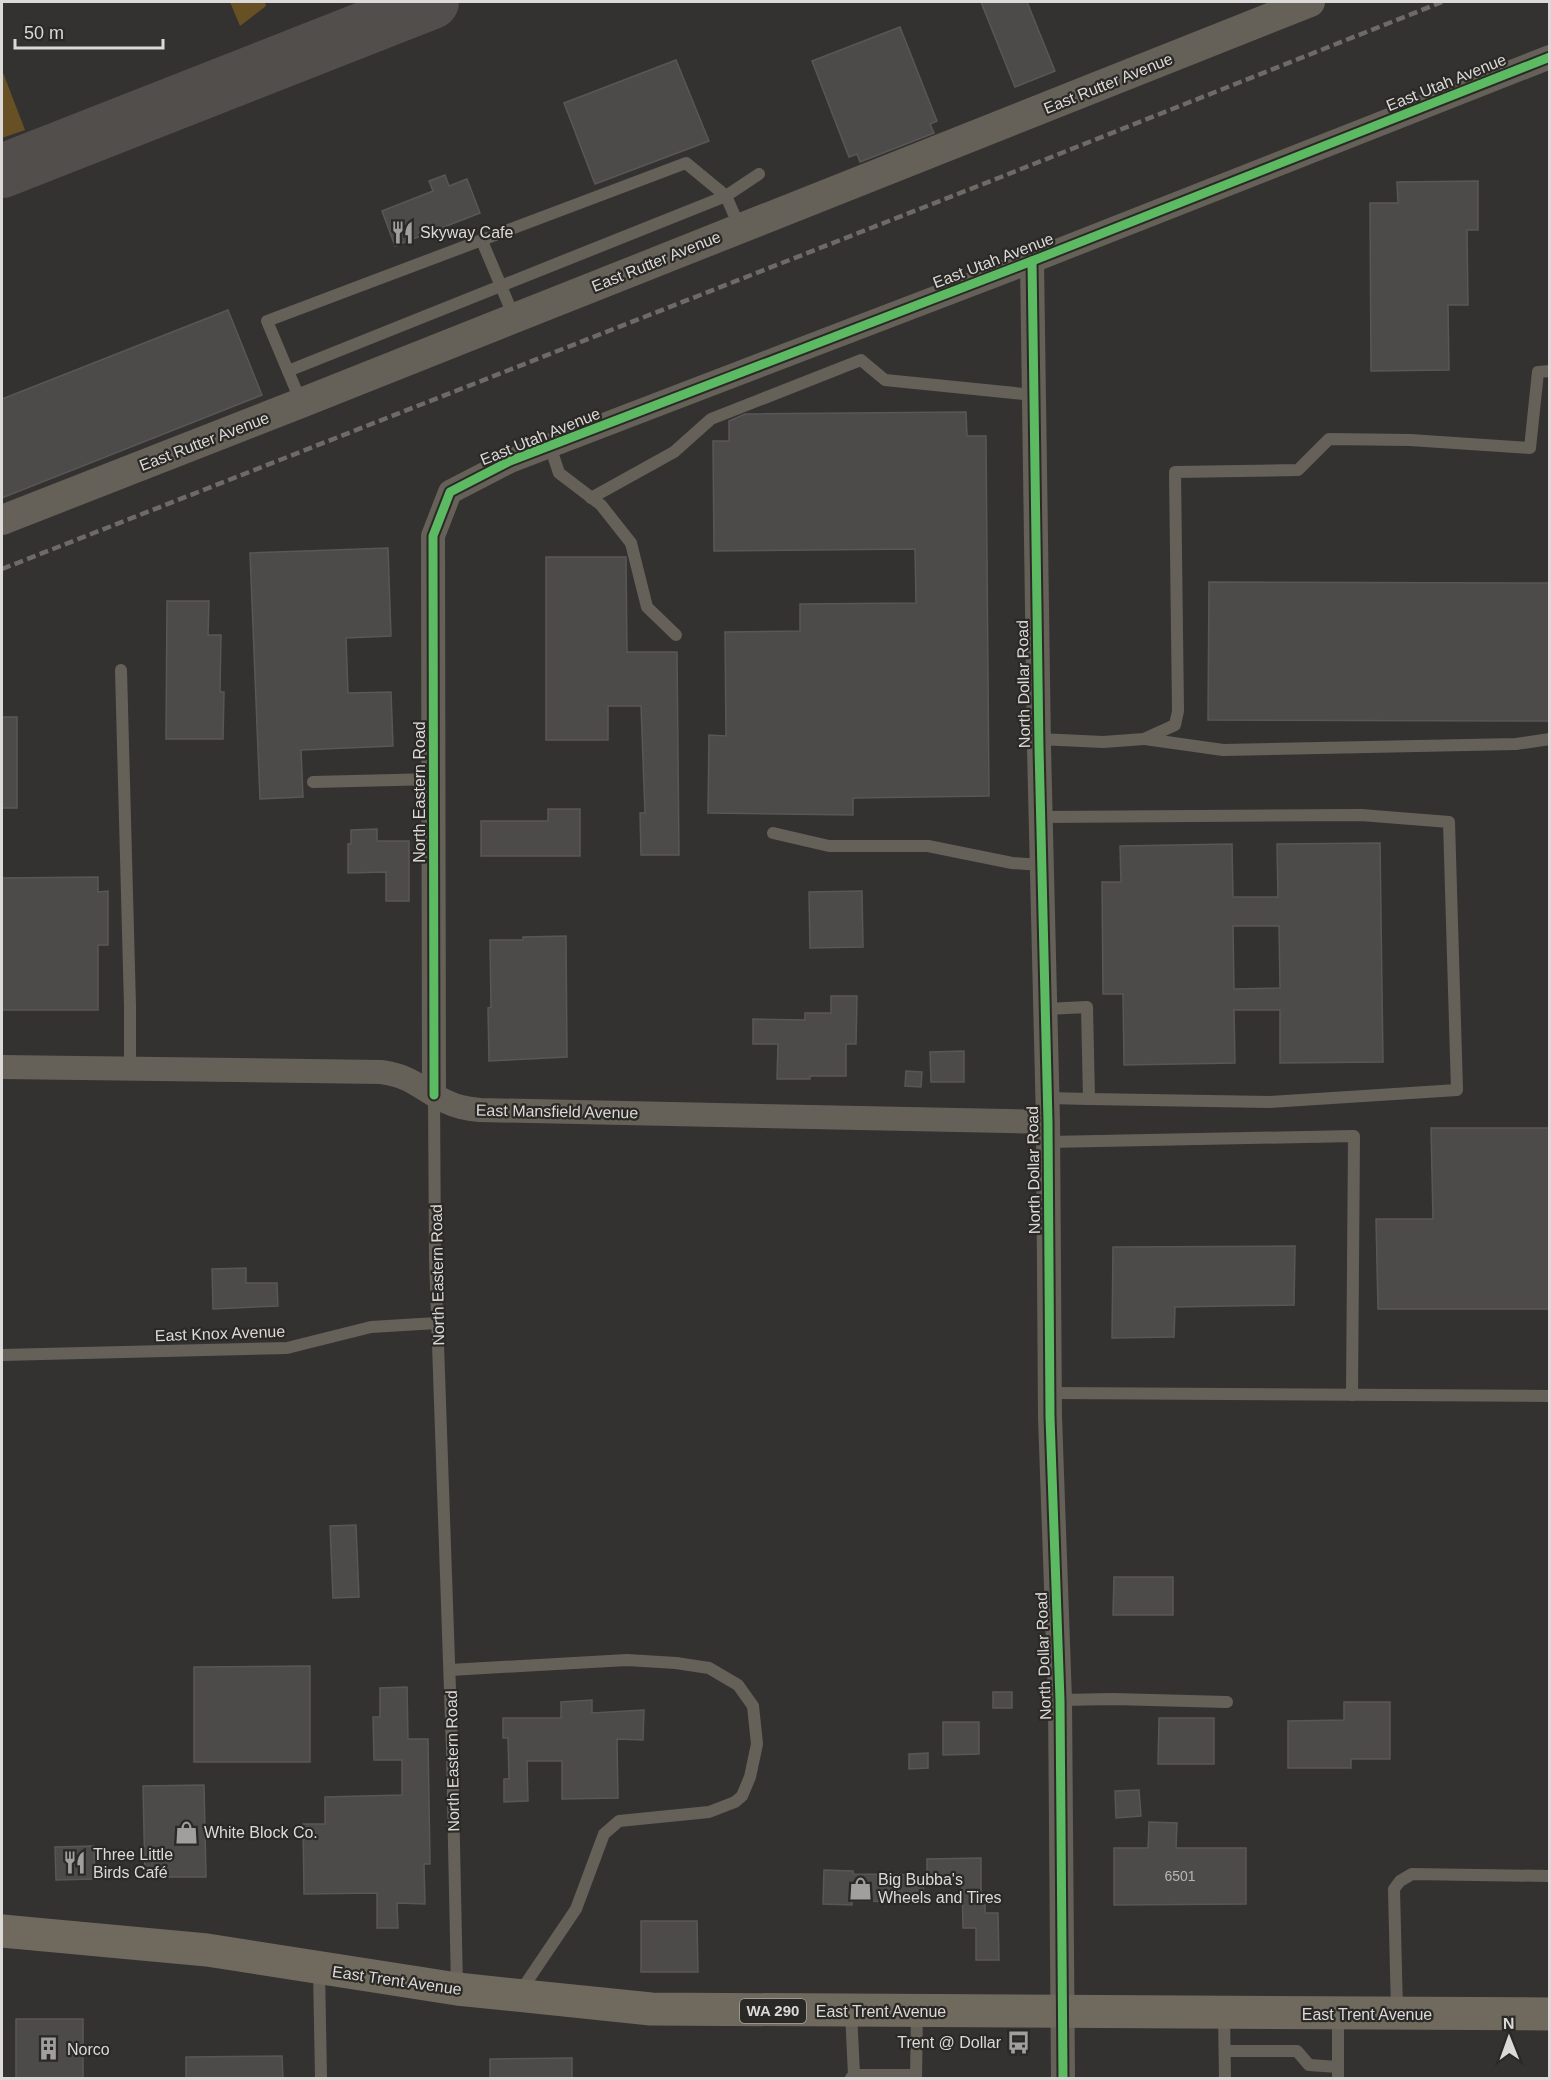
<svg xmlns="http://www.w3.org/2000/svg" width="1551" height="2080" viewBox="0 0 1551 2080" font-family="Arial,sans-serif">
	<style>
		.green { fill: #675024 }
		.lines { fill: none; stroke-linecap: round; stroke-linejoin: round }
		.taxiway { stroke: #514e4b; stroke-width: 54 }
		.building { fill: #4c4b4a; stroke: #595756; stroke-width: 1.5; fill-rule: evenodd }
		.service { stroke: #656159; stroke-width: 12 }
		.minor { stroke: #656159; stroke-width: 24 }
		.tertiary { stroke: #656159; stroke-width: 30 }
		.primary { stroke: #706a5e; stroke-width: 33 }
		.rail { stroke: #6e6b66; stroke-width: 4.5; stroke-dasharray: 9 4.5; stroke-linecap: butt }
		.cycleway-casing { stroke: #2b2926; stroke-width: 13 }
		.cycleway { stroke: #5cba63; stroke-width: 9 }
		.labels { text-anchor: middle; stroke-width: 4.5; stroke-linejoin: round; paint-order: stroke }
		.number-label { font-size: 14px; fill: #b7b6b4 }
		.shield { fill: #2b2926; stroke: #a6a5a3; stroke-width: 1.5 }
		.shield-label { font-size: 15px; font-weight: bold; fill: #dbdad8 }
		.street-label { font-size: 16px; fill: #dbdad8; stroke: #2b2926 }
		.poi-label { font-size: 16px; fill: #dbdad8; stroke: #2b2926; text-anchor: start }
	</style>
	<rect width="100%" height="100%" fill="#343230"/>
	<!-- green -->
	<g class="green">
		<path d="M 230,2 L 265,2 L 266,6 L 240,26 Z"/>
		<path d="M 2,70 L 25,130 L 2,138 Z"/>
	</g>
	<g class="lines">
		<!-- taxiway -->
		<path class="taxiway" d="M 2,171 L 432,2"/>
	</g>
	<!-- building -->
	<g class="building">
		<path d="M 981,2 L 1027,2 L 1055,71 L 1015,87 Z"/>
		<path d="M 900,27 L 937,121 L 930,124 L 934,133 L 860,162 L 857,154 L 849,157 L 812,61 Z"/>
		<path d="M 676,60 L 709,141 L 595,184 L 564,103 Z"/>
		<path d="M 445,175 L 449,186 L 467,179 L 480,213 L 395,246 L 382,211 L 433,191 L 429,181 Z"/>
		<path d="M 1478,181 L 1478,230 L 1467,230 L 1468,305 L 1448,305 L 1449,370 L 1371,371 L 1370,203 L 1398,203 L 1397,182 Z"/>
		<path d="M 228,310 L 262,395 L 2,498 L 2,399 Z"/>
		<path d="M 966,412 L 967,436 L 986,436 L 989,796 L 853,798 L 853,815 L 708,813 L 709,735 L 726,736 L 725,632 L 800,631 L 800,604 L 916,603 L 915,549 L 714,551 L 713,441 L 729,441 L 729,421 L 745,414 Z"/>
		<path d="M 388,548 L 391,636 L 346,638 L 348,693 L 391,692 L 393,746 L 301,750 L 303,797 L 260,799 L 250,553 Z"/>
		<path d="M 546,557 L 626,557 L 627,652 L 677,652 L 679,855 L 641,855 L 640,813 L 645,813 L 641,706 L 608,706 L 608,740 L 546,740 Z"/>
		<path d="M 1209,582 L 1550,583 L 1550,721 L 1208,720 Z"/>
		<path d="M 167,601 L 209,601 L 208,635 L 221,635 L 220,692 L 224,692 L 223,739 L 166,739 Z"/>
		<rect x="2" y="717" width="15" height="91"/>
		<path d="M 548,809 L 580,809 L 580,856 L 481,856 L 481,821 L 548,821 Z"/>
		<path d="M 377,829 L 377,841 L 409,841 L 409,901 L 386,901 L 386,872 L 348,873 L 348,844 L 351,844 L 351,830 Z"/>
		<path d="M 1380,843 L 1383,1062 L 1280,1063 L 1280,1010 L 1234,1010 L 1235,1063 L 1124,1065 L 1123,994 L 1103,994 L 1102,882 L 1121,882 L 1120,846 L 1232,844 L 1233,897 L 1278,897 L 1277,844 ZM 1233,926 L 1279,926 L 1280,988 L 1234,989 Z"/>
		<path d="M 98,877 L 98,892 L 108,891 L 108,945 L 98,945 L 98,1010 L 2,1010 L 2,878 Z"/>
		<path d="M 862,891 L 863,947 L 810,948 L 809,892 Z"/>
		<path d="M 566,936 L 567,1057 L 489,1061 L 488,1008 L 491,1007 L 490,940 L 523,940 L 523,937 Z"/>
		<path d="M 831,996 L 857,996 L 856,1044 L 846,1044 L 846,1076 L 810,1076 L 810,1079 L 777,1079 L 778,1044 L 753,1044 L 753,1019 L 805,1020 L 805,1013 L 831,1013 Z"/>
		<path d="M 964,1051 L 964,1082 L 931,1082 L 930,1052 Z"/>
		<path d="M 906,1071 L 922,1072 L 921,1087 L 905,1086 Z"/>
		<path d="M 1431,1128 L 1550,1128 L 1550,1309 L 1378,1309 L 1376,1219 L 1433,1219 Z"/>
		<path d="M 1295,1246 L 1294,1305 L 1175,1307 L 1174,1337 L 1112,1338 L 1113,1247 Z"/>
		<path d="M 246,1268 L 246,1283 L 277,1283 L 278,1306 L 213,1309 L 212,1269 Z"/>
		<path d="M 356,1525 L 359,1597 L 333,1598 L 330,1526 Z"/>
		<path d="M 1114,1577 L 1173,1577 L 1173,1615 L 1113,1615 Z"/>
		<path d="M 310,1666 L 310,1762 L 194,1762 L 194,1667 Z"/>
		<path d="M 407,1687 L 408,1739 L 428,1739 L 430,1864 L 424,1864 L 425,1904 L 397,1903 L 398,1928 L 377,1928 L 377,1893 L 304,1894 L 303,1824 L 325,1824 L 325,1797 L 402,1795 L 402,1760 L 374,1760 L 373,1717 L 380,1717 L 380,1688 Z"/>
		<rect x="993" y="1692" width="19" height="16"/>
		<path d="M 592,1700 L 592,1713 L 644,1710 L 643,1740 L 617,1739 L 618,1798 L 562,1799 L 562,1761 L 527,1761 L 528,1801 L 504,1802 L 504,1779 L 509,1779 L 508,1738 L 503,1738 L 503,1718 L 561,1718 L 561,1702 Z"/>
		<path d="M 1344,1702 L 1390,1702 L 1390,1759 L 1351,1759 L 1351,1768 L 1288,1768 L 1288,1721 L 1344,1720 Z"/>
		<path d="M 1159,1718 L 1214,1718 L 1214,1764 L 1158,1764 Z"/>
		<path d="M 943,1722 L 979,1722 L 979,1754 L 943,1755 Z"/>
		<path d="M 928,1753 L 928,1768 L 909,1769 L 909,1754 Z"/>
		<path d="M 204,1785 L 206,1877 L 145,1877 L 143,1786 Z"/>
		<path d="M 1139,1790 L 1141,1816 L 1116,1818 L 1115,1791 Z"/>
		<path d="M 1149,1822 L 1177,1823 L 1176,1848 L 1246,1848 L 1246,1904 L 1114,1905 L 1114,1848 L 1148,1848 Z"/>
		<path d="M 94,1846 L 95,1879 L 56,1880 L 55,1847 Z"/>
		<path d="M 981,1858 L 981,1905 L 985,1905 L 985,1913 L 998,1913 L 999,1960 L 976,1960 L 976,1928 L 963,1928 L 962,1879 L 927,1879 L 927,1859 Z"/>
		<path d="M 824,1870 L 853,1871 L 853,1874 L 923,1875 L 924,1902 L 852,1901 L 852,1905 L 823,1904 Z"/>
		<path d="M 641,1921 L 697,1921 L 698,1972 L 641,1972 Z"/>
		<rect x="16" y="2019" width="67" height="60"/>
		<path d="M 282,2056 L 283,2079 L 186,2079 L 186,2057 Z"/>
		<path d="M 572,2058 L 572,2079 L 490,2079 L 490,2059 Z"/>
	</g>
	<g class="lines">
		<!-- service -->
		<g class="service">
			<path d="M 482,241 L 514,317"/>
			<path d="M 288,371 L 726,196 L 759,174"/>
			<path d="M 301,402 L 267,321 L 686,163 L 726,196 L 740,228"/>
			<path d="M 550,446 L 559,473 L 601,505 L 631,543 L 647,607 L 676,635"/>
			<path d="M 591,498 L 674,452 L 711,419 L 861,360 L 885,380 L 1034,395"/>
			<path d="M 121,670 L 130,1006 L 130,1068"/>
			<path d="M 1039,739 L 1103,742 L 1144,739 L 1175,725 L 1178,711 L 1175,472 L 1298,470 L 1329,439 L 1410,440 L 1530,448 L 1538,372 L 1550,371"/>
			<path d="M 1145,739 L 1223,750 L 1516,744 L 1550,739"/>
			<path d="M 313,782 L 435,779"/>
			<path d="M 1041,817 L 1361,815 L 1449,822 L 1457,1090 L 1269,1102 L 1089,1099"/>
			<path d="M 773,833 L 829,846 L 928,846 L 1012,863 L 1042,865"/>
			<path d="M 1046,1009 L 1087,1007 L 1089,1099 L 1048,1098"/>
			<path d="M 434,1095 L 435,1258 L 452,1748 L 457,1987"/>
			<path d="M 1049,1142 L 1354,1136 L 1352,1395"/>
			<path d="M 2,1355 L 287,1348 L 371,1327 L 437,1323"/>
			<path d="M 1050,1393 L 1550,1396"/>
			<path d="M 450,1670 L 627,1660 L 676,1663 L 709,1668 L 738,1685 L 753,1706 L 757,1744 L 750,1777 L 742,1796 L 735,1802 L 709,1812 L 619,1821 L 604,1834 L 576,1909 L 520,1992"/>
			<path d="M 1060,1700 L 1113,1699 L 1227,1702"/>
			<path d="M 319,1969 L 321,2078"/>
			<path d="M 1397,2011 L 1394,1889 L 1400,1881 L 1412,1874 L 1550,1876"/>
			<path d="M 851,2012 L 854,2075 L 851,2078"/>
			<path d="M 1224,2014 L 1225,2078"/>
			<path d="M 1338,2015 L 1338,2078"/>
			<path d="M 1225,2051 L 1297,2051 L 1309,2065 L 1338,2067"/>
			<path d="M 854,2075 L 916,2075"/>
			<path d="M 916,2078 L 917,2012"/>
		</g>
		<!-- minor -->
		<g class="minor">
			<path d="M 1032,261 L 1039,748 L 1048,1122 L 1050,1417 L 1060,1700 L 1063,2078"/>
			<path d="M 2,1067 L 381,1072 C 413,1076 421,1090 447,1102 C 457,1107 468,1109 480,1110 L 1048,1122"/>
			<path d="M 434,1095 L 433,536 L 450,492 L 510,461 L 1032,261 L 1550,57"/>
		</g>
		<!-- tertiary -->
		<path class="tertiary" d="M 2,520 L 301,403 L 1310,2"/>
		<!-- primary -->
		<path class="primary" d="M 2,1931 L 207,1950 L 457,1989 L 651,2009 L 1550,2014"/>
		<!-- rail -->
		<path class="rail" d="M 2,569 L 1001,177 L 1442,2"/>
		<defs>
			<g id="cycleway">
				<path d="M 1032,261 L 1039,748 L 1048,1122 L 1050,1417 L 1060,1700 L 1063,2078"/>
				<path d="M 434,1095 L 433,536 L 450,492 L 510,461 L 1032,261 L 1550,57"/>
			</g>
		</defs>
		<!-- cycleway casing -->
		<use href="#cycleway" class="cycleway-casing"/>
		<!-- cycleway -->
		<use href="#cycleway" class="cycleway"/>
	</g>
	<!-- icons -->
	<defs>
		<symbol id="restaurant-bare" viewBox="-9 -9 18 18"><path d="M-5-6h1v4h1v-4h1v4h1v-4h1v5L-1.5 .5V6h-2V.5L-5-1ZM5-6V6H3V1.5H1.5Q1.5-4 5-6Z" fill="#a19f9d" stroke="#2b2926" stroke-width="2.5" paint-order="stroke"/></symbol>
		<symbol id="shop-bare" viewBox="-9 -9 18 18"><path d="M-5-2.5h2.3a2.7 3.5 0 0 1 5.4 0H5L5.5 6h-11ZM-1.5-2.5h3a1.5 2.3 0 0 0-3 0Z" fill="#a19f9d" stroke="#2b2926" stroke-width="2.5" paint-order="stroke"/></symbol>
		<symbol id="bus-bare" viewBox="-9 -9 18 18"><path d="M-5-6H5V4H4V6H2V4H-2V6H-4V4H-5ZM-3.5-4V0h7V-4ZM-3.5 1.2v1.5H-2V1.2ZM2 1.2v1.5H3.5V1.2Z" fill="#a19f9d" stroke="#2b2926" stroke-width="2.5" paint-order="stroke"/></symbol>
		<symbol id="building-bare" viewBox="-9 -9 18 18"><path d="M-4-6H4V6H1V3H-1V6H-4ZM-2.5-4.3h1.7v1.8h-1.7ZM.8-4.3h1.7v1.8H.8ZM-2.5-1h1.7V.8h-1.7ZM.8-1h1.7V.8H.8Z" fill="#a19f9d" stroke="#2b2926" stroke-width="2.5" paint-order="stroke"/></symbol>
	</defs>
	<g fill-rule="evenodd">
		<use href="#restaurant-bare" x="386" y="216" width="33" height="33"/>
		<use href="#shop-bare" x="170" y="1816" width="33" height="33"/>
		<use href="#restaurant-bare" x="58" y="1846" width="33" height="33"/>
		<use href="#shop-bare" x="844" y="1872" width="33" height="33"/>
		<use href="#bus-bare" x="1002" y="2026" width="33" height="33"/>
		<use href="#building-bare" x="32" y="2032" width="33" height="33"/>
	</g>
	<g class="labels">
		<!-- number labels -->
		<g class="number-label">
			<text x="1180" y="1881">6501</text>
		</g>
		<!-- shield labels -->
		<rect class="shield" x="740" y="1999" width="66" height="24" rx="4.5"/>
		<g class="shield-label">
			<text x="773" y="2016">WA 290</text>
		</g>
		<!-- street labels -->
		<g class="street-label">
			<text transform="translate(1446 82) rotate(-22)" y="6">East Utah Avenue</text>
			<text transform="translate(1108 83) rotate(-22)" y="6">East Rutter Avenue</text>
			<text transform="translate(993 260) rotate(-21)" y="6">East Utah Avenue</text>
			<text transform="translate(656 261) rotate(-22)" y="6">East Rutter Avenue</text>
			<text transform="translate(540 436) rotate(-22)" y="6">East Utah Avenue</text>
			<text transform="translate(204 441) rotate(-21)" y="6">East Rutter Avenue</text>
			<text transform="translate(1023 684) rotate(-91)" y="6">North Dollar Road</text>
			<text transform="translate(419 792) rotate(-90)" y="6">North Eastern Road</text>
			<text transform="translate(557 1111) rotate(1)" y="6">East Mansfield Avenue</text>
			<text transform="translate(1033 1170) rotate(-91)" y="6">North Dollar Road</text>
			<text transform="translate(437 1275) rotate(-91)" y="6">North Eastern Road</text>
			<text transform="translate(220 1333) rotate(-2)" y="6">East Knox Avenue</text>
			<text transform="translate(1043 1656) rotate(-92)" y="6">North Dollar Road</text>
			<text transform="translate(452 1761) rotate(-91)" y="6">North Eastern Road</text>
			<text transform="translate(397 1980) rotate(8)" y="6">East Trent Avenue</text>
			<text x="881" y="2017">East Trent Avenue</text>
			<text x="1367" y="2020">East Trent Avenue</text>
		</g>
		<!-- poi labels -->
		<g class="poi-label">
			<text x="420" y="238">Skyway Cafe</text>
			<text x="204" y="1838">White Block Co.</text>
			<text x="93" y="1860">Three Little<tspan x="93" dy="18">Birds Café</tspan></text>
			<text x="878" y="1885">Big Bubba's<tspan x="878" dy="18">Wheels and Tires</tspan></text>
			<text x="1001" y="2048" text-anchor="end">Trent @ Dollar</text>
			<text x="67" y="2055">Norco</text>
		</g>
	</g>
	<!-- border -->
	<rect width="1551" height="2080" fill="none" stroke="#dbdad8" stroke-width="6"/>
	<!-- north arrow -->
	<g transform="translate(1509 2038) rotate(359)" stroke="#2b2926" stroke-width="4.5" paint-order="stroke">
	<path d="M0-4.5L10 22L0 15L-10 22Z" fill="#dbdad8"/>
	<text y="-9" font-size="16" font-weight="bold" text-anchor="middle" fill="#dbdad8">N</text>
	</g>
	<!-- scale -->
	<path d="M15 39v9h148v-9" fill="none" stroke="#dbdad8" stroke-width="3"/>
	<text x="24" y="39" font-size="18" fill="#dbdad8" stroke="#2b2926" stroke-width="4.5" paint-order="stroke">50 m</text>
</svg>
